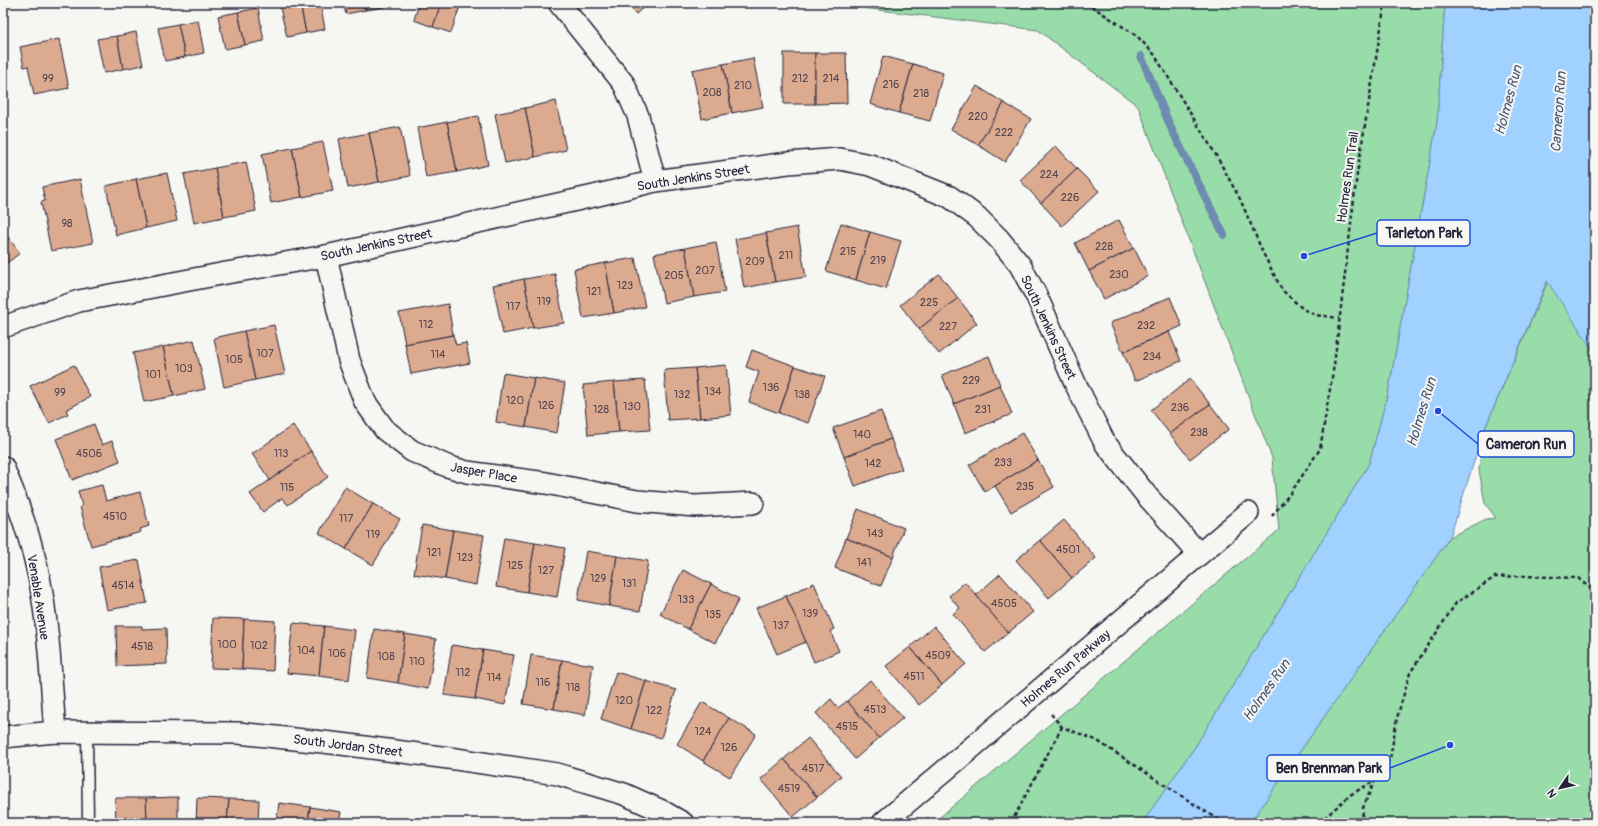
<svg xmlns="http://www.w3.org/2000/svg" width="1598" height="826" viewBox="0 0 1598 826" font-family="Pangolin,sans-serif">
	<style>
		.green { fill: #98dda9; stroke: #5d8072 }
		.water { fill: #a1d1fe; stroke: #6e8bb0 }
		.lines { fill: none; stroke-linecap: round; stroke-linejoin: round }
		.stream { stroke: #6e8bb0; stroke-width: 8 }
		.building { fill: #dcaa8f; stroke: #22223b }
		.service-casing { stroke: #22223b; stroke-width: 13 }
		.minor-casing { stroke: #22223b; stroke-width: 24 }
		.path { stroke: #22223b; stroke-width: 2.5; stroke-dasharray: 4 3; stroke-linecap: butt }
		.service { stroke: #f6f6f2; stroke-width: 10 }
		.minor { stroke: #f6f6f2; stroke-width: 21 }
		.labels { text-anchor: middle; stroke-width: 4; stroke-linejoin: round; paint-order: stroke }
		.number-label { font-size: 11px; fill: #504450 }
		.street-label { font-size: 13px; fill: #22223b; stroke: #f6f6f2 }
		.water-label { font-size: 14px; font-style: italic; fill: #485776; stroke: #f6f6f2 }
		.leader { fill: none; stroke: #1d4ed8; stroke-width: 1.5 }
		.callout-dot { fill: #1d4ed8; stroke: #f6f6f2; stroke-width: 1.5 }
		.callout { fill: #f6f6f2; stroke: #1d4ed8; stroke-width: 1.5 }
		.callout-label { font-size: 14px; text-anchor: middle; font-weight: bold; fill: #22223b }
	</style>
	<rect width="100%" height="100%" fill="#f6f6f2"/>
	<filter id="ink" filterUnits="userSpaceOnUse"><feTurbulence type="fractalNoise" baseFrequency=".025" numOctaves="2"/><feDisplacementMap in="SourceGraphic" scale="8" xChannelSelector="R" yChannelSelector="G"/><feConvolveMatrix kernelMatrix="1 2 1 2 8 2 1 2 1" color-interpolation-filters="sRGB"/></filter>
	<g filter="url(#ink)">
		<!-- green -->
		<g class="green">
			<path d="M 824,3 L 1445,3 L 1437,123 L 1389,389 L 1369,464 L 1197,744 L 1142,823 L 933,823 L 1279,530 L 1272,458 L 1138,106 L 1038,30 Z"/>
			<path d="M 1548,281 L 1595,353 L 1595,823 L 1250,823 L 1450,537 L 1486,519 L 1496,518 L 1485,503 L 1479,470 L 1483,433 Z"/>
		</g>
		<!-- water -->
		<path class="water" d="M 1445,3 L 1595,3 L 1595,353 L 1547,281 L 1483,433 L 1450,537 L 1250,823 L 1142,823 L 1197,744 L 1369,464 L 1389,389 L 1437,123 Z"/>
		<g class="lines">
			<!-- stream -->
			<path class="stream" d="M 1141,56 L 1171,128 L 1224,235"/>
		</g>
		<!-- building -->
		<g class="building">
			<path d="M 285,3 L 300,3 L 306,33 L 287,37 L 279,4 Z"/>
			<path d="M 300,3 L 320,3 L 325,29 L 306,33 Z"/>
			<path d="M 343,3 L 364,3 L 366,10 L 346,14 Z"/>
			<path d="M 364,3 L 384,3 L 385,7 L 366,10 Z"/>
			<path d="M 419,3 L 441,3 L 433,27 L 414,20 Z"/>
			<path d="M 441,3 L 461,3 L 451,33 L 433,27 Z"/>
			<path d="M 626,3 L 648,3 L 636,14 Z"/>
			<path d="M 258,8 L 264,41 L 245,45 L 238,12 Z"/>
			<path d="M 238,12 L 245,45 L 225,49 L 218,16 Z"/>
			<path d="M 198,20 L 204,53 L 185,57 L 178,24 Z"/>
			<path d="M 178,24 L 185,57 L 165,61 L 158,28 Z"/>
			<path d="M 136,32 L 143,65 L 123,69 L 117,36 Z"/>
			<path d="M 117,36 L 123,69 L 104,73 L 97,39 Z"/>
			<path d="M 59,39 L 69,88 L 34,95 L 28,66 L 24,67 L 20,47 Z"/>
			<rect x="784" y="53" width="31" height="51"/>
			<path d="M 815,53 L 846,53 L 847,103 L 815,104 Z"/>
			<path d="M 883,56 L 913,64 L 899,113 L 870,104 Z"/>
			<path d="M 753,58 L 763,107 L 732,113 L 723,64 Z"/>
			<path d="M 723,64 L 732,113 L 702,119 L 692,70 Z"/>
			<path d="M 913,64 L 943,73 L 930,121 L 899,113 Z"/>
			<path d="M 977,86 L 1004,103 L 978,145 L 951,129 Z"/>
			<path d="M 556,101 L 566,150 L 535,157 L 525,108 Z"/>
			<path d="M 1004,103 L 1031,119 L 1005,162 L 978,145 Z"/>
			<path d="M 525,108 L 535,157 L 505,163 L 495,114 Z"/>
			<path d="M 478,116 L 488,165 L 457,172 L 447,122 Z"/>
			<path d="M 447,122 L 457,172 L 426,177 L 417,128 Z"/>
			<path d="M 400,127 L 410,176 L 379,182 L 369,133 Z"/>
			<path d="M 369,133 L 379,182 L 348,188 L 339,139 Z"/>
			<path d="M 323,142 L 333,191 L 302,197 L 292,148 Z"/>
			<path d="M 1056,146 L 1077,169 L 1041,203 L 1020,180 Z"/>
			<path d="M 292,148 L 302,197 L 271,203 L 262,154 Z"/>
			<path d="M 246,162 L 256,211 L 224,217 L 215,168 Z"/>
			<path d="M 215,168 L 224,217 L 194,223 L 184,174 Z"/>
			<path d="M 1077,169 L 1099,191 L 1062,226 L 1041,203 Z"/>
			<path d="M 167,173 L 177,221 L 146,228 L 136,179 Z"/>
			<path d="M 80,179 L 93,243 L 51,251 L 41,202 L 45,201 L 42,187 Z"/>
			<path d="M 136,179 L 146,228 L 116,235 L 106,186 Z"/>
			<path d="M 1119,220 L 1134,248 L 1089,271 L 1075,243 Z"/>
			<path d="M 841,223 L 870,232 L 856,280 L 826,271 Z"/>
			<path d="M 3,224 L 7,230 L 4,232 L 20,253 L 3,266 Z"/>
			<path d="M 797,227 L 806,277 L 775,282 L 766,233 Z"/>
			<path d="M 870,232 L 901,241 L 886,289 L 856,280 Z"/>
			<path d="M 766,233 L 775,282 L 744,288 L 735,239 Z"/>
			<path d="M 716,242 L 725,292 L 694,297 L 685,248 Z"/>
			<path d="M 685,248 L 694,297 L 664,303 L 654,254 Z"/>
			<path d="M 1134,248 L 1148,276 L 1104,299 L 1089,271 Z"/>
			<path d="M 635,258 L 645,307 L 614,313 L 605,263 Z"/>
			<path d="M 605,263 L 614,313 L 583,318 L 574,269 Z"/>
			<path d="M 555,274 L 564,323 L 533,328 L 524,279 Z"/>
			<path d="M 939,274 L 958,298 L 919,329 L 900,305 Z"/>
			<path d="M 524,279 L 533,328 L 503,334 L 493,285 Z"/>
			<path d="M 1170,297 L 1182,326 L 1123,352 L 1110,323 Z"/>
			<path d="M 958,298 L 977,323 L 939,354 L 919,329 Z"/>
			<path d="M 448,304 L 453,335 L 405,344 L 399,313 Z"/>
			<path d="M 274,325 L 285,374 L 255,380 L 244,331 Z"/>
			<path d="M 244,331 L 255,380 L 224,387 L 214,338 Z"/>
			<path d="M 1169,332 L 1181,361 L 1135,381 L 1123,352 Z"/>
			<path d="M 453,335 L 456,345 L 466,343 L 470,363 L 411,374 L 405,344 Z"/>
			<path d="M 194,340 L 205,389 L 174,396 L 163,347 Z"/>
			<path d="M 163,347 L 174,396 L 144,402 L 133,353 Z"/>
			<path d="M 752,350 L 795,366 L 779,413 L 749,402 L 759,372 L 746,367 Z"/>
			<path d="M 989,356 L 1000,385 L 954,404 L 942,375 Z"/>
			<path d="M 74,365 L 90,397 L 66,410 L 68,414 L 49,423 L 30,386 Z"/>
			<path d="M 726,365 L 731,415 L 700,418 L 695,368 Z"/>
			<path d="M 795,366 L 825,376 L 808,423 L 779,413 Z"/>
			<path d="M 695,368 L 700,418 L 668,420 L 664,370 Z"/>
			<path d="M 503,373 L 534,378 L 526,427 L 496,422 Z"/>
			<path d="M 534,378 L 565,383 L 557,433 L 526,427 Z"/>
			<path d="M 1190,379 L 1210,404 L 1170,434 L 1151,410 Z"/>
			<path d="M 645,380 L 650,430 L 619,432 L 614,382 Z"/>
			<path d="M 614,382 L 619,432 L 588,435 L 583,385 Z"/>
			<path d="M 1000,385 L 1012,414 L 965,433 L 954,404 Z"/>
			<path d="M 1210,404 L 1229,429 L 1190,459 L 1170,434 Z"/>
			<path d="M 881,411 L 891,439 L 844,457 L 833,428 Z"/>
			<path d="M 94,424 L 102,445 L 112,441 L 120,461 L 72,480 L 56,439 Z"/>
			<path d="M 293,425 L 311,451 L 270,480 L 252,454 Z"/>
			<path d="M 1022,433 L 1038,460 L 985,492 L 969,465 Z"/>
			<path d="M 891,439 L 902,469 L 855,486 L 844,457 Z"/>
			<path d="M 311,451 L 328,477 L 288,505 L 282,498 L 263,512 L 250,494 Z"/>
			<path d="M 1038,460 L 1054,487 L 1011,512 L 995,486 Z"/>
			<path d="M 102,485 L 106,501 L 140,492 L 149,526 L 140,529 L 141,532 L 91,546 L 80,507 L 82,506 L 78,491 Z"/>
			<path d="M 345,487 L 373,504 L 346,549 L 319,533 Z"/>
			<path d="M 373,504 L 400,519 L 373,565 L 346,549 Z"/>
			<path d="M 858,509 L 904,528 L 893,557 L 846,538 Z"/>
			<path d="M 1064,520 L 1096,558 L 1072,578 L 1040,540 Z"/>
			<path d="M 422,525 L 453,530 L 445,579 L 414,574 Z"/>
			<path d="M 453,530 L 484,535 L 476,585 L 445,579 Z"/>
			<path d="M 504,538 L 535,543 L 527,592 L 496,587 Z"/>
			<path d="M 846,538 L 893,557 L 881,586 L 835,568 Z"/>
			<path d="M 1040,540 L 1072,578 L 1049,598 L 1016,560 Z"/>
			<path d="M 535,543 L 565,548 L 557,597 L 527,592 Z"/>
			<path d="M 586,551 L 617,556 L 609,606 L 578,600 Z"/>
			<path d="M 617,556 L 648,561 L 640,611 L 609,606 Z"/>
			<path d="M 139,560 L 147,603 L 107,610 L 99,567 Z"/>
			<path d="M 683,570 L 711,584 L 688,629 L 660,614 Z"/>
			<path d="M 1000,574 L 1033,612 L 1008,633 L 976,595 Z"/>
			<path d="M 965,582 L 1008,633 L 985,652 L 953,614 L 960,608 L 949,596 Z"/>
			<path d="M 814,583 L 834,629 L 830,631 L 839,651 L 814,662 L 786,596 Z"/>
			<path d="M 711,584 L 739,599 L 715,643 L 688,629 Z"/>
			<path d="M 786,596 L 806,642 L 777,654 L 756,608 Z"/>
			<path d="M 213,618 L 244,619 L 242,669 L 211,668 Z"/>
			<path d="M 244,619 L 275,621 L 273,671 L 242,669 Z"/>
			<path d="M 293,623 L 324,626 L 319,676 L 287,673 Z"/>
			<path d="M 116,626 L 142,626 L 142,629 L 166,628 L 167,664 L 117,666 Z"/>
			<path d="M 324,626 L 355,630 L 349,680 L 319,676 Z"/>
			<path d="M 934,626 L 966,664 L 942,685 L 910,647 Z"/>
			<path d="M 374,629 L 405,634 L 398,683 L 367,678 Z"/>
			<path d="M 405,634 L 436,639 L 428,689 L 398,683 Z"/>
			<path d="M 452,645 L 483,650 L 475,699 L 444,695 Z"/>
			<path d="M 910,647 L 942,685 L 919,705 L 886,666 Z"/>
			<path d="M 483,650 L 514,655 L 505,705 L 475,699 Z"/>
			<path d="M 531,655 L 562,660 L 554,709 L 523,704 Z"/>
			<path d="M 562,660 L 593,665 L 585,715 L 554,709 Z"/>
			<path d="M 616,672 L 646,681 L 631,729 L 601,719 Z"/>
			<path d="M 870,680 L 903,718 L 879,738 L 847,701 Z"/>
			<path d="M 646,681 L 676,690 L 661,738 L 631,729 Z"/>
			<path d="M 831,699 L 838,708 L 847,701 L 879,738 L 855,759 L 816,713 Z"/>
			<path d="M 702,702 L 729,718 L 703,761 L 677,744 Z"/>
			<path d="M 729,718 L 756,734 L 730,777 L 703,761 Z"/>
			<path d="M 808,738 L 841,776 L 817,797 L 784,759 Z"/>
			<path d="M 784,759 L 817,797 L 793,817 L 761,779 Z"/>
			<path d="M 178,797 L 178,823 L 147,823 L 146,798 Z"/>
			<path d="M 115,798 L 146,798 L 147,823 L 116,823 Z"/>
			<path d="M 197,798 L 229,799 L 227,823 L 196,823 Z"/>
			<path d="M 229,799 L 259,800 L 258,823 L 227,823 Z"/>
			<path d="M 279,803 L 310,807 L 308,823 L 276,823 Z"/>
			<path d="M 310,807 L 341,812 L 339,823 L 308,823 Z"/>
			<path d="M 357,819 L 382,823 L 356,823 Z"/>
		</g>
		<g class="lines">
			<defs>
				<path id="service" d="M 87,732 L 88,823"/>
				<g id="minor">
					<path d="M 559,3 L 624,84 L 638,116 L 655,181"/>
					<path d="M 326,256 L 349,360 L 365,402 L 385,430 L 412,451 L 447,466 L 467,472 L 546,483 L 637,501 L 695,506 L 753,503"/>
					<path d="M 3,327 L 79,301 L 226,273 L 326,256 L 594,196 L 655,181 L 788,163 L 840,159 L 870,165 L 950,197 L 977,217 L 999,239 L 1020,265 L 1037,297 L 1075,383 L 1105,443 L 1147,496 L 1199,554"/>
					<path d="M 3,467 C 18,502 31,539 39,577 C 49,627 51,681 55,732"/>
					<path d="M 3,737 L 55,732 L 238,733 L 341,744 L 456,759 L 557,774 L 624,794 L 662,811 L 683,823"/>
					<path d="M 883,823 L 1248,513"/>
				</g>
			</defs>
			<!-- service casing -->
			<use href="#service" class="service-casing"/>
			<!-- minor casing -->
			<use href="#minor" class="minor-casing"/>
			<!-- path -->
			<g class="path">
				<path d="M 1085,3 L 1093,7 L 1137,36 L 1154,54 L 1216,155 L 1240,199 L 1264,255 L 1282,290 L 1303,309 L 1315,315 L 1339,318"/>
				<path d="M 1272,516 L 1292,491 L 1320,449 L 1334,365 L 1357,174 L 1385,3"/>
				<path d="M 1051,714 L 1062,727 L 1096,740 L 1223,823"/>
				<path d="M 927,818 L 932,823"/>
				<path d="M 1011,823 L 1062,727"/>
				<path d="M 1319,823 L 1350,795 L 1376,780 L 1390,759 L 1397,718 L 1410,673 L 1456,603 L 1495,577 L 1523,576 L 1578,578 L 1595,592"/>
				<path d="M 1362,823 L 1363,808 L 1375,780"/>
			</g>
			<!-- service -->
			<use href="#service" class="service"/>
			<!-- minor -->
			<use href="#minor" class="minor"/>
		</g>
	</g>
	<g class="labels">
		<!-- number labels -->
		<g class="number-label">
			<text x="48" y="82">99</text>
			<text x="800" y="82">212</text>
			<text x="831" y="82">214</text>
			<text x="891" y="88">216</text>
			<text x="743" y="89">210</text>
			<text x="712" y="96">208</text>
			<text x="921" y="97">218</text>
			<text x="978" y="120">220</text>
			<text x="1004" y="136">222</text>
			<text x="1049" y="178">224</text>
			<text x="1070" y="201">226</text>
			<text x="67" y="227">98</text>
			<text x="1104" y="250">228</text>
			<text x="848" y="255">215</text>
			<text x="786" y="259">211</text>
			<text x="878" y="264">219</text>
			<text x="755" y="265">209</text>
			<text x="705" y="274">207</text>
			<text x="1119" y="278">230</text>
			<text x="674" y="279">205</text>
			<text x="625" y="289">123</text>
			<text x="594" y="295">121</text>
			<text x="544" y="305">119</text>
			<text x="929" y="306">225</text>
			<text x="513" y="310">117</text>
			<text x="426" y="328">112</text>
			<text x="1146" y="329">232</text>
			<text x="948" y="330">227</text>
			<text x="265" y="357">107</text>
			<text x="438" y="358">114</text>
			<text x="1152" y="360">234</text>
			<text x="234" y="363">105</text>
			<text x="184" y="372">103</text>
			<text x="153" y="378">101</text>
			<text x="971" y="384">229</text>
			<text x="771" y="391">136</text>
			<text x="713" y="395">134</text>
			<text x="60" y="396">99</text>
			<text x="682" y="398">132</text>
			<text x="802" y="398">138</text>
			<text x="515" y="404">120</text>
			<text x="546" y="409">126</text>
			<text x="632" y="410">130</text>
			<text x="1180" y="411">236</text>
			<text x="601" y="413">128</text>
			<text x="983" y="413">231</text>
			<text x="1199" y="436">238</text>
			<text x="862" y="438">140</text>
			<text x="89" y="457">4506</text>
			<text x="281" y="457">113</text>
			<text x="1003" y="466">233</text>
			<text x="873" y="467">142</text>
			<text x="1025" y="490">235</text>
			<text x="287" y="491">115</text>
			<text x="115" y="520">4510</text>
			<text x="346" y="522">117</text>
			<text x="875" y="537">143</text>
			<text x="373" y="538">119</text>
			<text x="1068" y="553">4501</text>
			<text x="434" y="556">121</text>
			<text x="465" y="561">123</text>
			<text x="864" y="566">141</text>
			<text x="515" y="569">125</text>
			<text x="546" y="574">127</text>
			<text x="598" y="582">129</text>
			<text x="629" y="587">131</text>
			<text x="123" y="589">4514</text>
			<text x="686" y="603">133</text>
			<text x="1004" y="607">4505</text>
			<text x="810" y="617">139</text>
			<text x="713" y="618">135</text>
			<text x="781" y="629">137</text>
			<text x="227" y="648">100</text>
			<text x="259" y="649">102</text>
			<text x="142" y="650">4518</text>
			<text x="306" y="654">104</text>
			<text x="337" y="657">106</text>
			<text x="938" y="659">4509</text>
			<text x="386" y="660">108</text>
			<text x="417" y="665">110</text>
			<text x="463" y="676">112</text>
			<text x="914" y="680">4511</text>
			<text x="494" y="681">114</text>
			<text x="543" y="686">116</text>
			<text x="573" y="691">118</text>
			<text x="624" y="704">120</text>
			<text x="875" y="713">4513</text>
			<text x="654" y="714">122</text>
			<text x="847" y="730">4515</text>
			<text x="703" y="735">124</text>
			<text x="729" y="751">126</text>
			<text x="813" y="772">4517</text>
			<text x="789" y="792">4519</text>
		</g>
		<!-- street labels -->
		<g class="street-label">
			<text transform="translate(693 177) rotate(-9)" y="5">South Jenkins Street</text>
			<text transform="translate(1347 177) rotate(-82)" y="5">Holmes Run Trail</text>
			<text transform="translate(376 244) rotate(-12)" y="5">South Jenkins Street</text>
			<text transform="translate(1049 327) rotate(65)" y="5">South Jenkins Street</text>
			<text transform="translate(484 472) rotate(10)" y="5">Jasper Place</text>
			<text transform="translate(39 597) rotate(81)" y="5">Venable Avenue</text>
			<text transform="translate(1065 668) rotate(-40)" y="5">Holmes Run Parkway</text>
			<text transform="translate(348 745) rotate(7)" y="5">South Jordan Street</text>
		</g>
		<!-- water labels -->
		<g class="water-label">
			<text transform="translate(1508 100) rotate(-75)" y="5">Holmes Run</text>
			<text transform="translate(1558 112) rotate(-86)" y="5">Cameron Run</text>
			<text transform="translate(1421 412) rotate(-73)" y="5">Holmes Run</text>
			<text transform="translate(1266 690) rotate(-55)" y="5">Holmes Run</text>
		</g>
	</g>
	<!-- callouts -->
	<path class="leader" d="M1304 256L1377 233M1438 411L1478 444M1450 745L1390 768"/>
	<g class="callout-dot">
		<circle cx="1304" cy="256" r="4"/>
		<circle cx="1438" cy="411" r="4"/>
		<circle cx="1450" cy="745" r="4"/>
	</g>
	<g class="callout">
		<rect x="1377" y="220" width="93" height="26" rx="4"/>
		<rect x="1478" y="431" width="96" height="26" rx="4"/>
		<rect x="1267" y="755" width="123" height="26" rx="4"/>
	</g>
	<g class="callout-label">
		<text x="1424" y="238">Tarleton Park</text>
		<text x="1526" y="449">Cameron Run</text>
		<text x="1329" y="773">Ben Brenman Park</text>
	</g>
	<!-- margin -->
	<rect width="1598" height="826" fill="none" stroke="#f6f6f2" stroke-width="16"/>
	<rect x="8" y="8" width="1582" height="810" fill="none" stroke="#22223b" stroke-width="1.5" filter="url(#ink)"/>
	<!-- north arrow -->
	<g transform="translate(1560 788) rotate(236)" stroke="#f6f6f2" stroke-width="3" paint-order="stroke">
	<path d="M0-3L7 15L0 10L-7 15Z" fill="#22223b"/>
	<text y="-6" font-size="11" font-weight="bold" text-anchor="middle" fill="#22223b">N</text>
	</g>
</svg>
